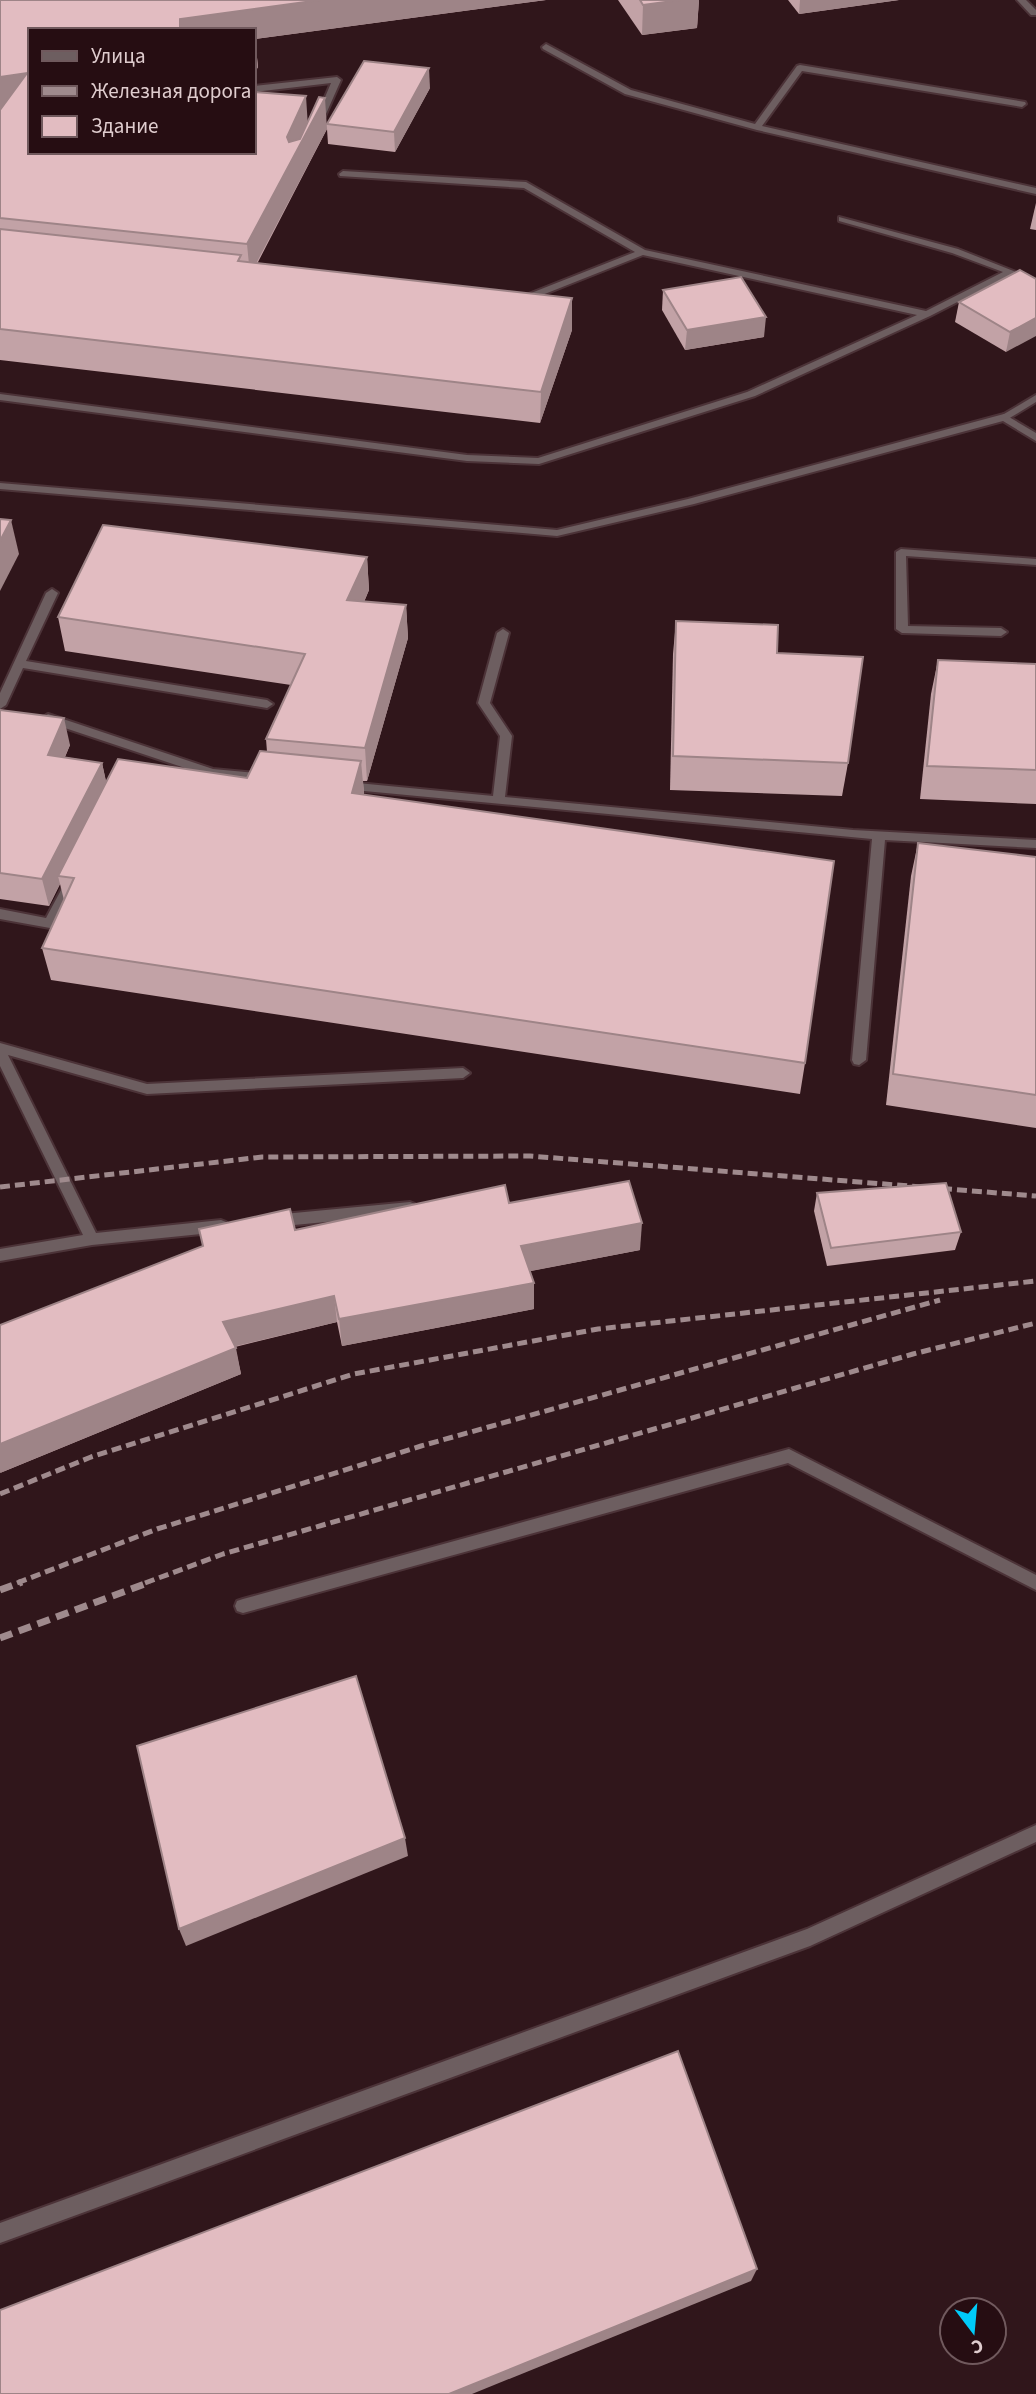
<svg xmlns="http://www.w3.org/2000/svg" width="1036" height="2394" viewBox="0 0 1036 2394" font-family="'Source Sans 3',sans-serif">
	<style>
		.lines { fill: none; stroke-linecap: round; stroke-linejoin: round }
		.service-casing { stroke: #4c3338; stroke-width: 4 }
		.minor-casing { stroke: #4c3338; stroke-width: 4 }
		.service { fill: #6d5e60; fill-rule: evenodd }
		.minor { fill: #6d5e60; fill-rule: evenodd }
		.rail-far1 { stroke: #9f8a8d; stroke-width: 5; stroke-dasharray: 10 5; stroke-linecap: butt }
		.rail { stroke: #9f8a8d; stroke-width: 7; stroke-dasharray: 13 7; stroke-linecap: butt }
		.wall { fill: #c2a2a6 }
		.shaded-wall { fill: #9e8487 }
		.building { fill: #e2bcc1; stroke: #9e8487; stroke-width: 2 }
	</style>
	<rect width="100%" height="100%" fill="#30161b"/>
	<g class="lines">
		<defs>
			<g id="service">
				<path d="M 1017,0 L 1026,0 L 1036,10 L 1036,15 L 1031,15 Z"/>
				<path d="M 546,44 L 631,90 L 755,124 L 797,66 L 800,65 L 1025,102 L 1026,104 L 1022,107 L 802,71 L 762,126 L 1036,188 L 1036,194 L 757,130 L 625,94 L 543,49 L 542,47 Z"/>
				<path d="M 337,77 L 341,80 L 322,123 L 318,126 L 314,123 L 331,83 L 254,92 L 254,86 Z"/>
				<path d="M 343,171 L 526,182 L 645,250 L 926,311 L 1003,272 L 952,253 L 839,221 L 839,217 L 958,249 L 1016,272 L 930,316 L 755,396 L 539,464 L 467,461 L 0,400 L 0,394 L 467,455 L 538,458 L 747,392 L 917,315 L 643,255 L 522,303 L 516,303 L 516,299 L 635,252 L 524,188 L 340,176 L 339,174 Z"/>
				<path d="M 1004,414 L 1036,433 L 1036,441 L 1003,421 L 694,504 L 557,536 L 0,489 L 0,483 L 557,530 L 688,499 Z"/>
				<path d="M 901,549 L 1036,559 L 1036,565 L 906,556 L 908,626 L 1001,628 L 1007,632 L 1001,636 L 902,633 L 896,629 L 896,552 Z"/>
				<path d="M 52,589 L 58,593 L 26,661 L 267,700 L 273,704 L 267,708 L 23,668 L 6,705 L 0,709 L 0,693 L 46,593 Z"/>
				<path d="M 503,629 L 509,633 L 490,703 L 512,736 L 505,797 L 853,830 L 1036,840 L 1036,848 L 885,840 L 866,1060 L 859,1065 L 854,1064 L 852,1060 L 872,839 L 343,789 L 341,786 L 347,782 L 493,796 L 500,736 L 478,703 L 497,633 Z"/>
				<path d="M 48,714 L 213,769 L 268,774 L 274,778 L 268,782 L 212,777 L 44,721 L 42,718 Z"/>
				<path d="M 71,878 L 77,882 L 54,926 L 50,928 L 0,919 L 0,909 L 46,918 L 67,879 Z"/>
				<path d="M 0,1043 L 147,1084 L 463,1068 L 470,1073 L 463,1078 L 147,1094 L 8,1055 L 96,1233 L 221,1220 L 226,1222 L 228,1226 L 226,1230 L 221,1232 L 92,1245 L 0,1261 L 0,1249 L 83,1235 L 0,1066 Z"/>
				<path d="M 410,1202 L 415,1204 L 417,1208 L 415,1212 L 410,1214 L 273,1227 L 268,1225 L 266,1221 L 268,1217 L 273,1215 Z"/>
				<path d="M 789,1449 L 1036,1575 L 1036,1590 L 788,1463 L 243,1613 L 237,1611 L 235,1606 L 237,1601 L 243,1599 Z"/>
				<path d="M 1036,1825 L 1036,1842 L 810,1946 L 0,2243 L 0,2223 L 807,1929 Z"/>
			</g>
			<path id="minor" d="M 1036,395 L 1036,402 L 1008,419 L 999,417 Z"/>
		</defs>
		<!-- service casing -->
		<use href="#service" class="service-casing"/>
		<!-- minor casing -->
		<use href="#minor" class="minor-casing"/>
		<!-- service -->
		<use href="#service" class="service"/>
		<!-- minor -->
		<use href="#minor" class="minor"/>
		<!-- rail-far1 -->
		<g class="rail-far1">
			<path d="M 0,1187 L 262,1157 L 530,1156 L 1036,1196"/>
			<path d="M 0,1494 L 91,1457 L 354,1374 L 598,1329 L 1036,1281"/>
			<path d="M 17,1583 L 157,1529 L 421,1446 L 940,1300"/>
			<path d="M 145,1583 L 223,1554 L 913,1354 L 1036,1323"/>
		</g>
		<!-- rail -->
		<g class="rail">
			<path d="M 0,1590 L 22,1582"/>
			<path d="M 0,1638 L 150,1582"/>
		</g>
	</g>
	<!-- wall -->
	<g class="wall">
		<path d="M 0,0 L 546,0 L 255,39 L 258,67 L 254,74 L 254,30 L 30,30 L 308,122 L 327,124 L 430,88 L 395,152 L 328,144 L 327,129 L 257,264 L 572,330 L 540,423 L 0,360 L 0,110 L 2,108 L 0,108 Z"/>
		<path d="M 618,0 L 699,0 L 697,28 L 642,35 Z"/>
		<path d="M 788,0 L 899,0 L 799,14 Z"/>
		<path d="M 1036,203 L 1036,230 L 1030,229 Z"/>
		<path d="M 1036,279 L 1006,352 L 955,322 L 959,302 Z"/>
		<path d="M 663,290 L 764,337 L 685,350 L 662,310 Z"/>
		<path d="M 367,557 L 369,590 L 364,602 L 406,605 L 408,638 L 367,781 L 363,781 L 364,794 L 805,1063 L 800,1094 L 51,980 L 42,948 L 64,900 L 60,884 L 49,906 L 0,899 L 0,710 L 70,745 L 65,757 L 102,763 L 106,782 L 247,778 L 267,752 L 266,739 L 291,685 L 65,651 L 58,617 Z"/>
		<path d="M 676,621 L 777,653 L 848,763 L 842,796 L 670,790 L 673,654 Z"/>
		<path d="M 938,660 L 1036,664 L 1036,804 L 920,799 L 931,694 Z"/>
		<path d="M 918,843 L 1036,857 L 1036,1128 L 886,1105 L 911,876 Z"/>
		<path d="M 817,1193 L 961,1232 L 955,1250 L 827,1266 L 814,1211 Z"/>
		<path d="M 509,1203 L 640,1250 L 530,1271 L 534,1309 L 342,1346 L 337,1322 L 235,1347 L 241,1374 L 0,1473 L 295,1230 Z"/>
	</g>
	<!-- shaded-wall -->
	<g class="shaded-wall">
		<path d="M 320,0 L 546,0 L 255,39 L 258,67 L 254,74 L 254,30 L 180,30 L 180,19 Z"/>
		<path d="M 680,0 L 699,0 L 697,28 L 642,35 L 643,5 Z"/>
		<path d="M 800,0 L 899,0 L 799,14 Z"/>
		<path d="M 429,68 L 430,88 L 395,152 L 394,132 Z"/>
		<path d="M 27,73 L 30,104 L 0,108 L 0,77 Z"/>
		<path d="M 306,96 L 308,127 L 325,98 L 327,129 L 250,275 L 247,244 L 287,137 Z"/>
		<path d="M 572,298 L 572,330 L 540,423 L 541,392 Z"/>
		<path d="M 766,317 L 764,337 L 685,350 L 687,330 Z"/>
		<path d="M 1036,318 L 1036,336 L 1006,352 L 1010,332 Z"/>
		<path d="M 11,520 L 19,554 L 0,591 L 0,541 Z"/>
		<path d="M 367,557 L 369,590 L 350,634 L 347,600 Z"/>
		<path d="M 406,605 L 408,638 L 367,781 L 365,748 Z"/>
		<path d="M 64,718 L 70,745 L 54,782 L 48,755 Z"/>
		<path d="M 361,761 L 364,794 L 352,793 Z"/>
		<path d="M 102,763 L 108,790 L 58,876 L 60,884 L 49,906 L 42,879 Z"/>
		<path d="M 642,1223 L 640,1250 L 521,1273 L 521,1246 Z"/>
		<path d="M 534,1283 L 534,1309 L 342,1346 L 339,1319 Z"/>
		<path d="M 334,1296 L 337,1322 L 228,1348 L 223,1322 Z"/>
		<path d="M 236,1348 L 241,1374 L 0,1473 L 0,1444 Z"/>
		<path d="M 405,1838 L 408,1856 L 186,1946 L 179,1929 Z"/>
		<path d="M 757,2269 L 751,2281 L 472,2394 L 449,2394 Z"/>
	</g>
	<!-- building -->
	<g class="building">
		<path d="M 0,0 L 320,0 L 180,19 L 180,28 L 196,30 L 30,30 L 30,152 L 254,152 L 254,92 L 306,96 L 287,137 L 289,142 L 300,139 L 319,97 L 325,98 L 247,244 L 0,218 L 0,110 L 27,73 L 0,77 Z"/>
		<path d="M 640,0 L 680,0 L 643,5 Z"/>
		<path d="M 364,61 L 429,68 L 394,132 L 327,124 Z"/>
		<path d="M 0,229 L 241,255 L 238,261 L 572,298 L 541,392 L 0,329 Z"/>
		<path d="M 1020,270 L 1036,279 L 1036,318 L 1010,332 L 959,302 Z"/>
		<path d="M 741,277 L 766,317 L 687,330 L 663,290 Z"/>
		<path d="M 0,519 L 11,520 L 0,541 Z"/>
		<path d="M 103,525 L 367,557 L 347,600 L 406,605 L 365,748 L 266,739 L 305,654 L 58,617 Z"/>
		<path d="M 676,621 L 778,625 L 777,653 L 863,657 L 848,763 L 673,756 Z"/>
		<path d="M 938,660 L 1036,664 L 1036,770 L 927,766 Z"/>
		<path d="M 0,710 L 64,718 L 48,755 L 102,763 L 42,879 L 0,873 Z"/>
		<path d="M 260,751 L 361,761 L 352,793 L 834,861 L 805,1063 L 42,948 L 74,878 L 58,876 L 118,759 L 247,778 Z"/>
		<path d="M 918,843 L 1036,857 L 1036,1095 L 893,1074 Z"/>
		<path d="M 629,1181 L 642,1223 L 521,1246 L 534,1283 L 339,1319 L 334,1296 L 223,1322 L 236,1348 L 0,1444 L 0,1325 L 203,1246 L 199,1229 L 290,1209 L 295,1230 L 505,1185 L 509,1203 Z"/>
		<path d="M 946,1183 L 961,1232 L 831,1248 L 817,1193 Z"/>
		<path d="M 356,1676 L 405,1838 L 179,1929 L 137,1746 Z"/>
		<path d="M 678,2051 L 757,2269 L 449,2394 L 0,2394 L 0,2310 Z"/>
	</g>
	<!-- legend -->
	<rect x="28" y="28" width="228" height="126" fill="#260d12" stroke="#70595d" stroke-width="2"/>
	<rect x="42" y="51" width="35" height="10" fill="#6d5e60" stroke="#70595d" stroke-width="2"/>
	<text x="91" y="63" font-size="21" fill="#dfccce">Улица</text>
	<rect x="42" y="86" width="35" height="10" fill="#9f8a8d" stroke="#70595d" stroke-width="2"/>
	<text x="91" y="98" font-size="21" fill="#dfccce">Железная дорога</text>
	<rect x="42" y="116" width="35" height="21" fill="#e2bcc1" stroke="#70595d" stroke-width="2"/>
	<text x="91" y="133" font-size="21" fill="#dfccce">Здание</text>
	<!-- north arrow -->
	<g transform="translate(973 2331) rotate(164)"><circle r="33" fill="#260d12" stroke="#70595d" stroke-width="2"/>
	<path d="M0-5L12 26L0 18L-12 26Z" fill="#00cbf9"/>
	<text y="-10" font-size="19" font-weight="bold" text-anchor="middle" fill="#dfccce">С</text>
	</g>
</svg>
